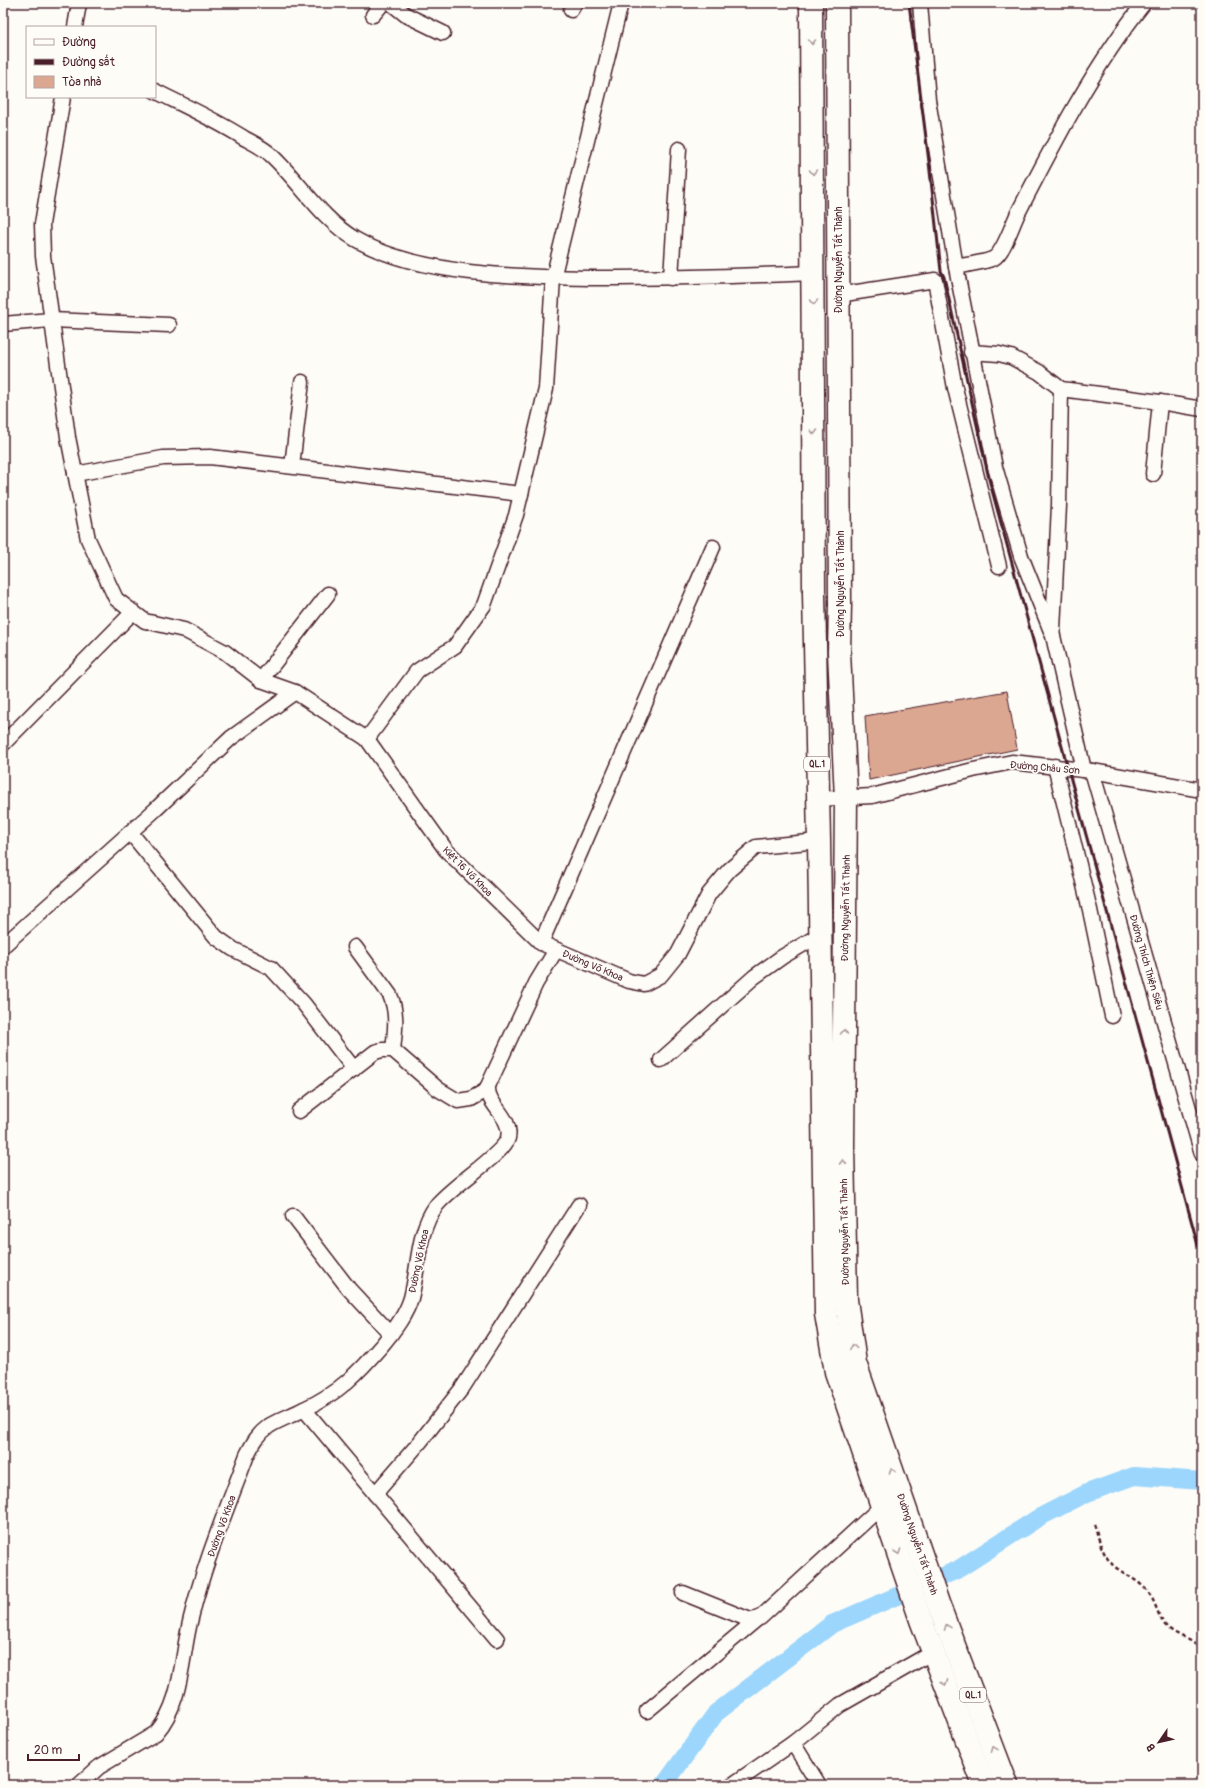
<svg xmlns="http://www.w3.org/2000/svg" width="1205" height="1788" viewBox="0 0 1205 1788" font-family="Pangolin,sans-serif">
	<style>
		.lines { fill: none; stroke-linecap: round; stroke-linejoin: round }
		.canal { stroke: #9cd6fc; stroke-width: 18 }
		.building { fill: #dca791; stroke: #4a1f2b }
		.minor-casing { stroke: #4a1f2b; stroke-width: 17 }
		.primary-casing { stroke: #4a1f2b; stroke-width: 25 }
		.path { stroke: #4a1f2b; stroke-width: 2.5; stroke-dasharray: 4 3; stroke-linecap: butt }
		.minor { stroke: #fdfcf7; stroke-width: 14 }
		.primary { stroke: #fdfcf7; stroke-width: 22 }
		.rail { stroke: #4a1f2b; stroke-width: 3 }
		.oneway { stroke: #ac999b }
		.labels { text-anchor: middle; stroke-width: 3.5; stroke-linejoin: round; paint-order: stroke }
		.shield { fill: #fdfcf7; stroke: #806168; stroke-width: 1 }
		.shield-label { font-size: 9px; font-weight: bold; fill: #4a1f2b }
		.street-label { font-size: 10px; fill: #4a1f2b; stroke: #fdfcf7 }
	</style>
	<rect width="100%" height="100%" fill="#fdfcf7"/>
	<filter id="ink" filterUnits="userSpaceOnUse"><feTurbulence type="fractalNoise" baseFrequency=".025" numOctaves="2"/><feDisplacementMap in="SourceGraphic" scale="8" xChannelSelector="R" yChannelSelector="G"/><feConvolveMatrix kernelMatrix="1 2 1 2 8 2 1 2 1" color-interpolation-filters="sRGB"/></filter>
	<g filter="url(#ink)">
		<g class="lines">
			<!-- canal -->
			<path class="canal" d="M 664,1785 L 716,1713 L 832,1624 L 957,1570 L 1038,1518 L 1087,1493 L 1134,1476 L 1202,1481"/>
		</g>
		<!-- building -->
		<path class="building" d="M 1007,691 L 1017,749 L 869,780 L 865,716 Z"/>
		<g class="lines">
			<defs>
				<g id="minor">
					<path d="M 391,3 L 406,15 L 443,33"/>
					<path d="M 920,3 L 928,100 L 956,267 L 995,467 L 1021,556 L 1053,636 L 1084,770"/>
					<path d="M 571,10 L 575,3"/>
					<path d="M 373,15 L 383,3"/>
					<path d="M 75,27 L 79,3"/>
					<path d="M 155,91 C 185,106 216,120 244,138 C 253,143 264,148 271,155 C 300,182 321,219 355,239 C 421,277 523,277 598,278 C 670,278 742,276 813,273"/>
					<path d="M 63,97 L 42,224 L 43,256 L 68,437 L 88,539 L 116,599 L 145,621 L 184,630 L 225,652 L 261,680 L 295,692 L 367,739 L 446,850 L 541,943 L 629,981 L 644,984 L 661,975 L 678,954 L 709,894 L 729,870 L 756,847 L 819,841"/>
					<path d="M 956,267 C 964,265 988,262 994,258 C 1004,252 1013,222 1019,211 C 1056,139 1094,66 1144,3"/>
					<path d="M 671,278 L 679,149"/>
					<path d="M 838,295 L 935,280 L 955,388 L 999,566"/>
					<path d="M 3,324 L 51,320 L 169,325"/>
					<path d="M 971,352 L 999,354 L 1011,357 L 1039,372 L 1061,389 L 1160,402 L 1202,409"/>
					<path d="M 292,466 L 302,382"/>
					<path d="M 75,474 L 163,458 L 210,457 L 521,494"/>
					<path d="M 1153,474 L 1160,402"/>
					<path d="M 1053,630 L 1059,505 L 1061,389"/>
					<path d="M 261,680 L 328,594"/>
					<path d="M 367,739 L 417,671 L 455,646 L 484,605 L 516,515 L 546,389 L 553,278 L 621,3"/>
					<path d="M 3,744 L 133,612"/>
					<path d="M 1055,766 L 1090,910 L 1112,1016"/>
					<path d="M 1092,771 L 1202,1154"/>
					<path d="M 818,799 L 872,796 L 973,770 L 1012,762 L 1092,771 L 1202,790"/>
					<path d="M 130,832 L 216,937 L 233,949 L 271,968 L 304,1004 L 354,1069"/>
					<path d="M 541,943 L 713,547"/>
					<path d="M 3,946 L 155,810 L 231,738 L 295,692"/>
					<path d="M 355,947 L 390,995 C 398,1013 395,1031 393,1050"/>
					<path d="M 661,1060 L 754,977 L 782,957 L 821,934"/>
					<path d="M 299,1111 L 375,1052 L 382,1050 L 393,1050 L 438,1089 L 458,1101 L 471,1099 L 487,1090"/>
					<path d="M 293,1216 L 349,1289 L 391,1334"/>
					<path d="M 304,1409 L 497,1639"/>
					<path d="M 375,1494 L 420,1442 L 463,1387 L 579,1205"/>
					<path d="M 683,1593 L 750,1620 L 760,1618 L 882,1506"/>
					<path d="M 647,1711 L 756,1620"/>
					<path d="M 793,1743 L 819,1785"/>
					<path d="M 79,1785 L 99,1767 L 156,1733 C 183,1702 181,1656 191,1618 C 204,1563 227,1509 247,1455 C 253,1443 258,1434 269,1426 C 280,1419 293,1415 304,1409 C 338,1394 359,1372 383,1344 C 394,1330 406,1315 411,1298 C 419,1268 417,1232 436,1206 C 450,1187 504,1154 508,1138 C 513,1117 486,1105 488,1086 L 536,983 L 556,950"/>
					<path d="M 732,1785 L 793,1743 L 840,1705 L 933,1652"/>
				</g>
				<g id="primary">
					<path d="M 811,3 L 814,593 L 819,841 L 826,1314 L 836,1372 L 921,1620 L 984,1785"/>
					<path d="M 837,3 L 840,604 L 839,652 L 846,798 L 843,1146 L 846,1300 L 855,1363 L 939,1606 L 1007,1785"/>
				</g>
			</defs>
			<!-- minor casing -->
			<use href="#minor" class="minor-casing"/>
			<!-- primary casing -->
			<use href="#primary" class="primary-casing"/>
			<!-- path -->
			<path class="path" d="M 1094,1524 C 1099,1539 1102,1555 1114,1566 C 1125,1575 1139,1580 1148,1592 C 1156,1602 1157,1615 1165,1625 C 1176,1637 1194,1638 1202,1652"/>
			<!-- minor -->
			<use href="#minor" class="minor"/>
			<!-- primary -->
			<use href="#primary" class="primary"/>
			<!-- rail -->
			<path class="rail" d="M 909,3 L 929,162 L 941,271 L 944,277 L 989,479 L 1202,1260"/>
		</g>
		<!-- one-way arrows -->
		<defs><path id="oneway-chevron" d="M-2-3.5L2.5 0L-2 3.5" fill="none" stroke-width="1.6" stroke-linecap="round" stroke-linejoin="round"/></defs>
		<g class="oneway">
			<use href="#oneway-chevron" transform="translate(812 42) rotate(90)"/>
			<use href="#oneway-chevron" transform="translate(813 172) rotate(90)"/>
			<use href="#oneway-chevron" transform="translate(814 302) rotate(90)"/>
			<use href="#oneway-chevron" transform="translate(814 432) rotate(90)"/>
			<use href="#oneway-chevron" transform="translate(844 1032) rotate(-89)"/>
			<use href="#oneway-chevron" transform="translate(843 1162) rotate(-91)"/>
			<use href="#oneway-chevron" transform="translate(853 1347) rotate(-98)"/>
			<use href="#oneway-chevron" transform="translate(892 1471) rotate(-109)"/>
			<use href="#oneway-chevron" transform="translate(898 1552) rotate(71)"/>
			<use href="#oneway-chevron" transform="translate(947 1627) rotate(-111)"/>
			<use href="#oneway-chevron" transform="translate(945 1683) rotate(69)"/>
			<use href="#oneway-chevron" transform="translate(994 1749) rotate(-111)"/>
		</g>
	</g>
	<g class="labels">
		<!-- shield labels -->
		<g class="shield">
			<rect x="804" y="757" width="26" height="14" rx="3"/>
			<rect x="960" y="1688" width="26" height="14" rx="3"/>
		</g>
		<g class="shield-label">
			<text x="817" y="767">QL.1</text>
			<text x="973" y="1698">QL.1</text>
		</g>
		<!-- street labels -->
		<g class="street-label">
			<text transform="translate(838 260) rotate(-90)" y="4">Đường Nguyễn Tất Thành</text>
			<text transform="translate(840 584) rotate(-90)" y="4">Đường Nguyễn Tất Thành</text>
			<text transform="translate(1045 767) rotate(5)" y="4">Đường Châu Sơn</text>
			<text transform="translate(468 871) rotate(45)" y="4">Kiệt 16 Võ Khoa</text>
			<text transform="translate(845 908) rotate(-89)" y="4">Đường Nguyễn Tất Thành</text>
			<text transform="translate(1147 962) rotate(74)" y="4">Đường Thích Thiện Siêu</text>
			<text transform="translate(593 965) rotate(23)" y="4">Đường Võ Khoa</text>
			<text transform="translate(844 1232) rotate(-91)" y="4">Đường Nguyễn Tất Thành</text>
			<text transform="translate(418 1261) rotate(-78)" y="4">Đường Võ Khoa</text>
			<text transform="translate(221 1526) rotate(-70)" y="4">Đường Võ Khoa</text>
			<text transform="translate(918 1544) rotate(71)" y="4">Đường Nguyễn Tất Thành</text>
		</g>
	</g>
	<!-- margin -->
	<rect width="1205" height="1788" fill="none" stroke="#fdfcf7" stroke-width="16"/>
	<rect x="8" y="8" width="1189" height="1772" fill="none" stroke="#4a1f2b" stroke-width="1.5" filter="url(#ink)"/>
	<!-- legend -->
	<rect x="26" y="26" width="130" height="72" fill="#fdfcf7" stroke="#b5a4a5"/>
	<rect x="34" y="39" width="20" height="6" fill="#fdfcf7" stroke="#b5a4a5"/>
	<text x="62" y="46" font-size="12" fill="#4a1f2b">Đường</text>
	<rect x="34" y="59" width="20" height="6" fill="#4a1f2b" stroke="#b5a4a5"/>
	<text x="62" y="66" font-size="12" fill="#4a1f2b">Đường sắt</text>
	<rect x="34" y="76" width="20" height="12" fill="#dca791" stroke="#b5a4a5"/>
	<text x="62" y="86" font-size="12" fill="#4a1f2b">Tòa nhà</text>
	<!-- north arrow -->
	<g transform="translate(1159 1742) rotate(236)" stroke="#fdfcf7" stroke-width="3" paint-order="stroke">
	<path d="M0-3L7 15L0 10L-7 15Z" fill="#4a1f2b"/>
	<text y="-6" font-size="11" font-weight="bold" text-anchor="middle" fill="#4a1f2b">B</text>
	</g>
	<!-- scale -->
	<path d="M28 1754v6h51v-6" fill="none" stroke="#4a1f2b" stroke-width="2"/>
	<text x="34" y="1754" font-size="12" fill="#4a1f2b" stroke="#fdfcf7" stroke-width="3" paint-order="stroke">20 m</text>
</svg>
